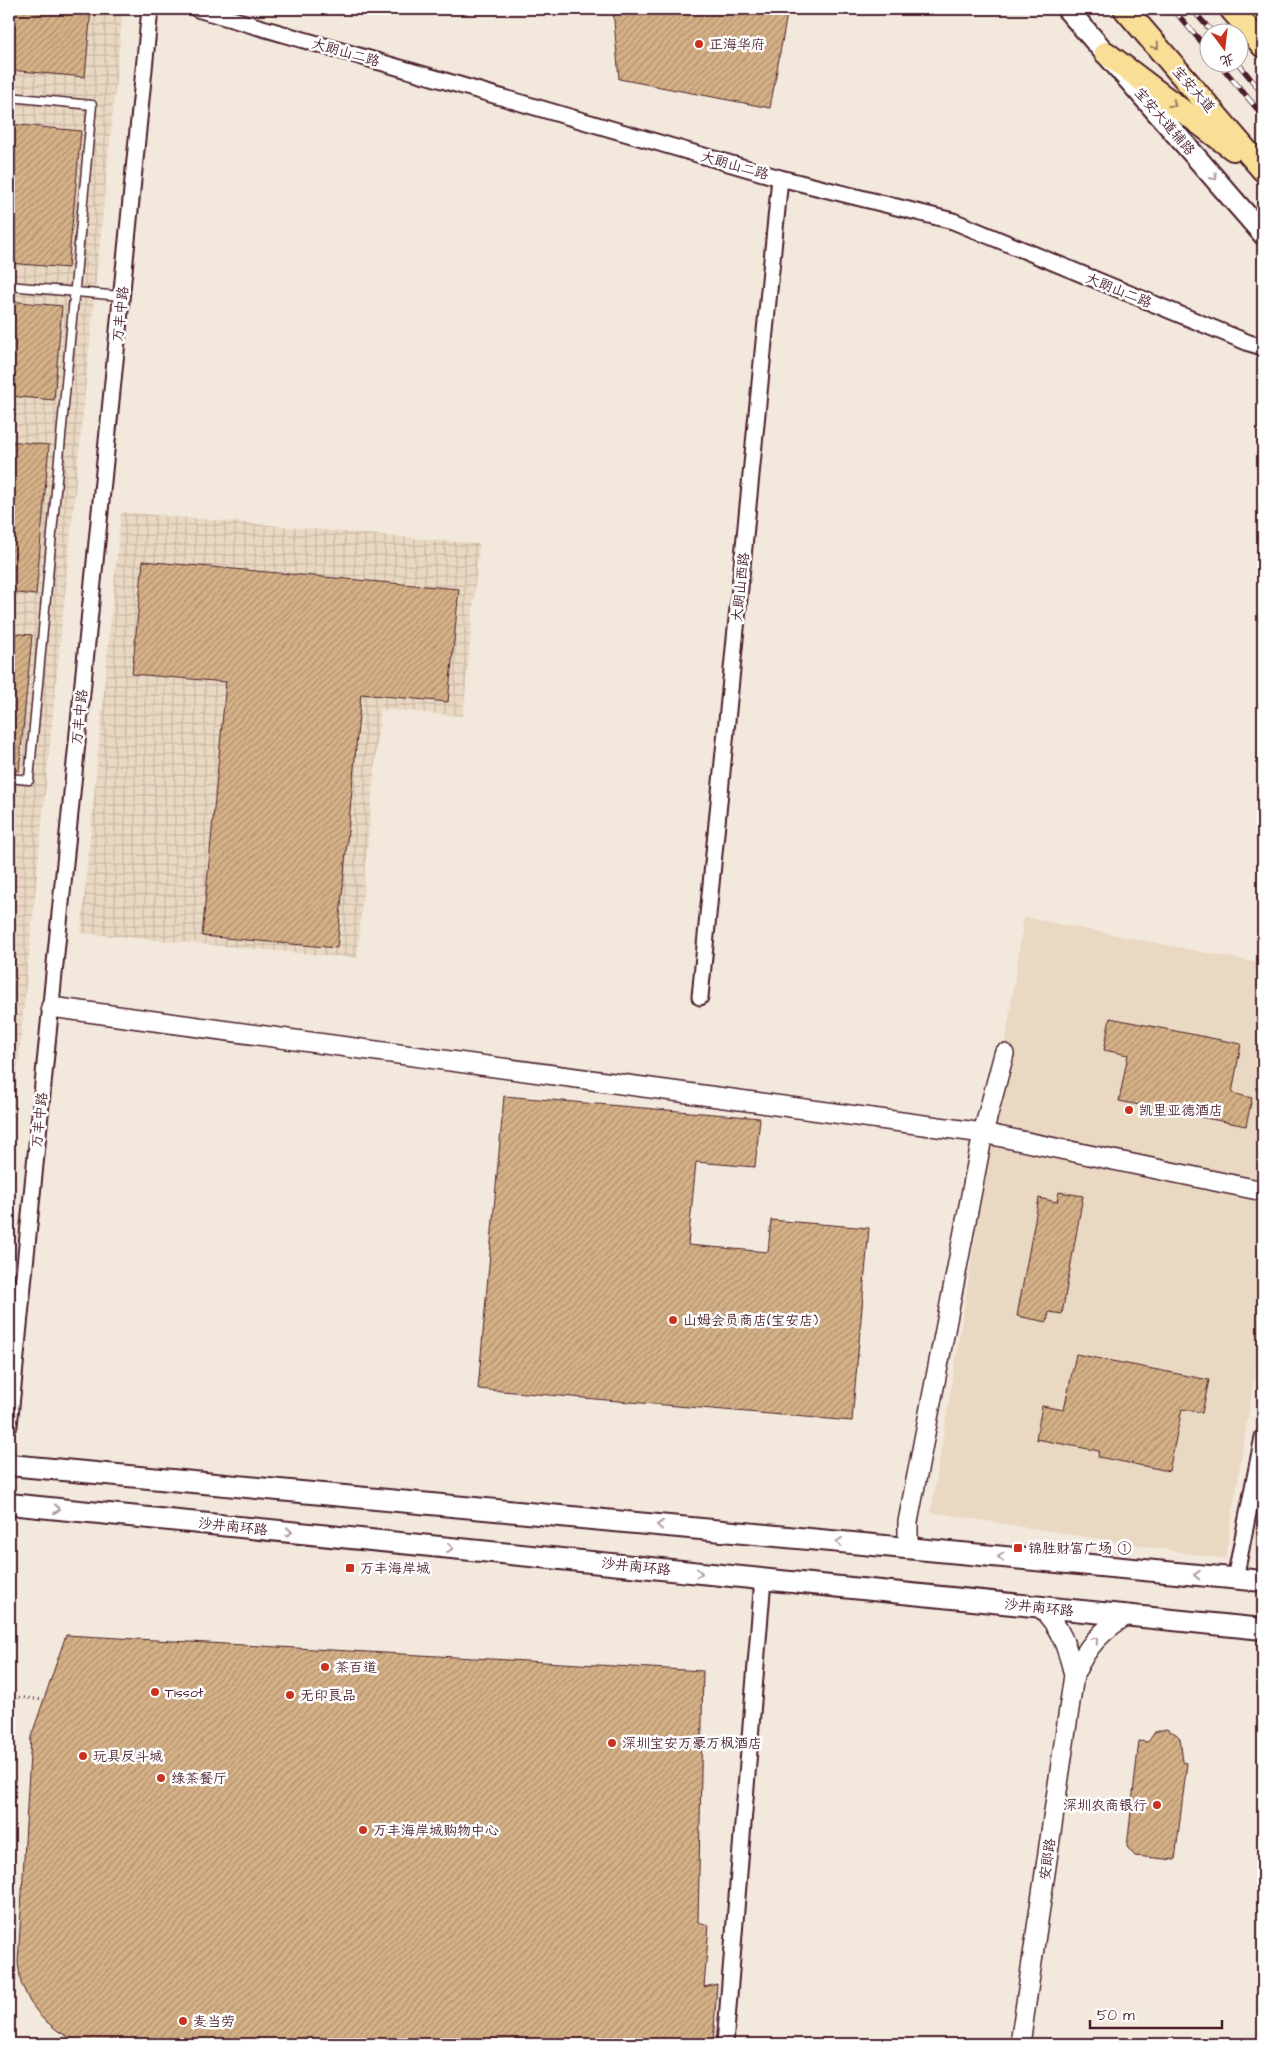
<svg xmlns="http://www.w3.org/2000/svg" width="1272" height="2053" viewBox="0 0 1272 2053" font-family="'Architects Daughter','LXGW WenKai TC',sans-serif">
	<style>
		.built { fill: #e9d8c2 }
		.industrial { fill: url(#industrial-grid) }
		.building { fill: url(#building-hatch); stroke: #4a1f2b }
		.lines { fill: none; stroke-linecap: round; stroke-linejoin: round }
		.service-casing { stroke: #4a1f2b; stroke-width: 11 }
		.minor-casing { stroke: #4a1f2b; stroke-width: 19 }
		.tertiary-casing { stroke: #4a1f2b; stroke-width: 22 }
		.secondary-casing { stroke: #4a1f2b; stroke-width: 24 }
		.primary-casing { stroke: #4a1f2b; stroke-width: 26 }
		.path { stroke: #4a1f2b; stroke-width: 3; stroke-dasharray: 1 4; stroke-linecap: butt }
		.service { stroke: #fff; stroke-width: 8 }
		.minor { stroke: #fff; stroke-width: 15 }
		.tertiary { stroke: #fff; stroke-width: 19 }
		.secondary { stroke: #fff; stroke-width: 20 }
		.primary { stroke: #f9df96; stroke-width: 22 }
		.rail-casing { stroke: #4a1f2b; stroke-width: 5.5 }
		.rail { stroke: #fff; stroke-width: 4; stroke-dasharray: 11; stroke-linecap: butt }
		.oneway { stroke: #a27f60 }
		.oneway2 { stroke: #ae9aa0 }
		.poi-dot { fill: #c8321e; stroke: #fff; stroke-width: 2 }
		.labels { text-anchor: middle; stroke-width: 5; stroke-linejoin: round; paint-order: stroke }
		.poi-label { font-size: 14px; fill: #4a1f2b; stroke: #fff; text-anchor: start }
		.street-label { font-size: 14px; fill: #4a1f2b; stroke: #fff }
	</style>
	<defs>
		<pattern id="industrial-grid" width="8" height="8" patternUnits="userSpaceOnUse" patternTransform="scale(1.25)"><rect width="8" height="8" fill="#e9d8c2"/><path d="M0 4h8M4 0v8" fill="none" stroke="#c9b9a7"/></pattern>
		<pattern id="building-hatch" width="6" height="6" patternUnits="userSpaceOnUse" patternTransform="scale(1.25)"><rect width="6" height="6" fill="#d5b187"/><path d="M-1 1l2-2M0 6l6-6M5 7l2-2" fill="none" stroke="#af8f6f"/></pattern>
	</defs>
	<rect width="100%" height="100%" fill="#f2e8db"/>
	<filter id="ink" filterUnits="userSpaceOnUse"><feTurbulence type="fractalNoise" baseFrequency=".02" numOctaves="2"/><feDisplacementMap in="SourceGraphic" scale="10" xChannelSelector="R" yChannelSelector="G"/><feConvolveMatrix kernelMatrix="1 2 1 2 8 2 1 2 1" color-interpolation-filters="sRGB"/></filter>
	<g filter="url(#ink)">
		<!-- built -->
		<path class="built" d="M 1024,917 L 1263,964 L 1263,1323 L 1225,1559 L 931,1512 L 987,1166 Z"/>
		<!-- industrial -->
		<g class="industrial">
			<path d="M 9,9 L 123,9 L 9,1156 Z"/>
			<path d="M 121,512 L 479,544 L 463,716 L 380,709 L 357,958 L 81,933 Z"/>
		</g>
		<!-- building -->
		<g class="building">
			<path d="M 9,9 L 91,9 L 85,77 L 9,70 Z"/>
			<path d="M 613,9 L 788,9 L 770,108 L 619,79 Z"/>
			<path d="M 9,124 L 81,131 L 68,268 L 9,263 Z"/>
			<path d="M 9,301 L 62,306 L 54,400 L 9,396 Z"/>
			<path d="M 9,441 L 49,445 L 36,595 L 9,592 Z"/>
			<path d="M 143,561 L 459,589 L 448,702 L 361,694 L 337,948 L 202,936 L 226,682 L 132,674 Z"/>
			<path d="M 9,633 L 32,635 L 19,771 L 9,770 Z"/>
			<path d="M 1110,1018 L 1241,1044 L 1232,1093 L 1252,1098 L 1246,1126 L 1119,1101 L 1128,1055 L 1104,1050 Z"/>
			<path d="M 504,1096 L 760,1118 L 755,1167 L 696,1162 L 688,1245 L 768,1252 L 771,1220 L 869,1228 L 852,1421 L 478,1389 Z"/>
			<path d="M 1059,1192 L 1083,1196 L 1062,1314 L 1049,1312 L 1047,1322 L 1017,1316 L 1039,1198 L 1057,1202 Z"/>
			<path d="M 1076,1354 L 1209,1380 L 1202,1413 L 1182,1409 L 1169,1471 L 1098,1457 L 1099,1451 L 1036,1439 L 1042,1406 L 1064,1410 Z"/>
			<path d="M 66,1635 L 703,1671 L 698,1922 L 709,1925 L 704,1987 L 717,1984 L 713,2044 L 86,2044 L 76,2041 L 58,2031 L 42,2018 L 30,2002 L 21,1983 L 18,1963 L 31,1737 Z"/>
			<path d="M 1166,1729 L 1176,1734 L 1180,1738 L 1183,1762 L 1187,1763 L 1175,1860 L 1135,1856 L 1127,1847 L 1139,1741 L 1148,1742 L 1155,1732 Z"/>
		</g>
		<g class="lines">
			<defs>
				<g id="service">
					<path d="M 9,97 L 92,105 L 29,780 L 9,778"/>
					<path d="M 9,286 L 121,296"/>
				</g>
				<g id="minor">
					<path d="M 197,9 L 780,178 L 953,221 L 1249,343 L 1263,347"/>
					<path d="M 700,997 L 780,178"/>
					<path d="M 9,1426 L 150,9"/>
					<path d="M 1235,1579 L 1263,1437"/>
					<path d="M 725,2044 L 763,1579"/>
				</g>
				<g id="tertiary">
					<path d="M 51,1007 L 983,1133 L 1263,1191"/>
					<path d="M 908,1548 L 908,1522 L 983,1133 L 1004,1054"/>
					<path d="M 1040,1607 C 1060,1625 1068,1649 1074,1675"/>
					<path d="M 1020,2044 L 1074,1675 C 1086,1647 1102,1630 1127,1615"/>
				</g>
				<g id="secondary">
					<path d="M 1067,9 L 1263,234"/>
					<path d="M 9,1465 L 1263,1581"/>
					<path d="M 9,1504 L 1263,1629"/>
				</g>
				<g id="primary">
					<path d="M 1125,9 L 1263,170"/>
					<path d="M 1231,9 L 1263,46"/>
					<path d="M 1106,53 L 1233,149"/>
				</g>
			</defs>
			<!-- service casing -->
			<use href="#service" class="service-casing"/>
			<!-- minor casing -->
			<use href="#minor" class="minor-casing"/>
			<!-- tertiary casing -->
			<use href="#tertiary" class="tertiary-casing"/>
			<!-- secondary casing -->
			<use href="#secondary" class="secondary-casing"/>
			<!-- primary casing -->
			<use href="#primary" class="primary-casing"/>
			<!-- path -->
			<path class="path" d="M 9,1696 L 44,1700"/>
			<!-- service -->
			<use href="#service" class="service"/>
			<!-- minor -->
			<use href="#minor" class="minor"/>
			<!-- tertiary -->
			<use href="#tertiary" class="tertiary"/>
			<!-- secondary -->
			<use href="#secondary" class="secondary"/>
			<!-- primary -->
			<use href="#primary" class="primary"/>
			<defs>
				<g id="rail">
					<path d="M 1173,9 L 1210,52"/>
					<path d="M 1192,9 L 1212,32"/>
					<path d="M 1218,62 L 1263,116"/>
					<path d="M 1237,62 L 1263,94"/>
				</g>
			</defs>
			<!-- rail casing -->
			<use href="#rail" class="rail-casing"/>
			<!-- rail -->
			<use href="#rail" class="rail"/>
		</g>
		<!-- one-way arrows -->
		<defs><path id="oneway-chevron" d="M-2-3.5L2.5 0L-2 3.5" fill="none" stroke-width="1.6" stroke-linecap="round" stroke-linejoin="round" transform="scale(1.25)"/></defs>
		<g class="oneway">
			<use href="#oneway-chevron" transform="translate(1156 46) rotate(49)"/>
			<use href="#oneway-chevron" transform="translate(1173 104) rotate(37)"/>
		</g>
		<g class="oneway2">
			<use href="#oneway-chevron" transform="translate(1214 177) rotate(49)"/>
			<use href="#oneway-chevron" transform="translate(57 1509) rotate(5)"/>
			<use href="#oneway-chevron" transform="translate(660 1525) rotate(-175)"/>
			<use href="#oneway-chevron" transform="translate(289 1532) rotate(6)"/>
			<use href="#oneway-chevron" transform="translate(839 1542) rotate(-175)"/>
			<use href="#oneway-chevron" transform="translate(450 1548) rotate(6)"/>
			<use href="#oneway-chevron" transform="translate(1001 1557) rotate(-175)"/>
			<use href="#oneway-chevron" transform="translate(699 1573) rotate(6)"/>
			<use href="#oneway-chevron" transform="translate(1197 1575) rotate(-175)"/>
			<use href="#oneway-chevron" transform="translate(1095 1640) rotate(-50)"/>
		</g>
	</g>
	<!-- markers -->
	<g class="poi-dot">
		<circle cx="699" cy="44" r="5"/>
		<circle cx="1129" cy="1110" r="5"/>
		<circle cx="673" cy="1320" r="5"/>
		<rect x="1013" y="1543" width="10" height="10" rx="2.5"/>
		<rect x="345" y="1563" width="10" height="10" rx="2.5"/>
		<circle cx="325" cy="1667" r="5"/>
		<circle cx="155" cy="1692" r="5"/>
		<circle cx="290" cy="1695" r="5"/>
		<circle cx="612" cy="1743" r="5"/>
		<circle cx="83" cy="1756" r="5"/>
		<circle cx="161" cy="1778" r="5"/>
		<circle cx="1157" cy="1805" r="5"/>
		<circle cx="363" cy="1830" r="5"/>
		<circle cx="183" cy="2021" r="5"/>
	</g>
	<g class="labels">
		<!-- poi labels -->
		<g class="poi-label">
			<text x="709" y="49">正海华府</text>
			<text x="1139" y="1115">凯里亚德酒店</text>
			<text x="683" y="1325">山姆会员商店(宝安店)</text>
			<text x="1028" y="1553">锦胜财富广场 ①</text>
			<text x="360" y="1573">万丰海岸城</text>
			<text x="335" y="1672">茶百道</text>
			<text x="165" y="1697">Tissot</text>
			<text x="300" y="1700">无印良品</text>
			<text x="622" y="1748">深圳宝安万豪万枫酒店</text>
			<text x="93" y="1761">玩具反斗城</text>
			<text x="171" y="1783">绿茶餐厅</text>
			<text x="1147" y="1810" text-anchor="end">深圳农商银行</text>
			<text x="373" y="1835">万丰海岸城购物中心</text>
			<text x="193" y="2026">麦当劳</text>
		</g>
		<!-- street labels -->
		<g class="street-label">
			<text transform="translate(346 52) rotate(16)" y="5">大朗山二路</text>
			<text transform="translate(1194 89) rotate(49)" y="5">宝安大道</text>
			<text transform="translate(1165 121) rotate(49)" y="5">宝安大道辅路</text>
			<text transform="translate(735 165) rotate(16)" y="5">大朗山二路</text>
			<text transform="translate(1119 290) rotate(22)" y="5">大朗山二路</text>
			<text transform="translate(120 314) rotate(-84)" y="5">万丰中路</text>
			<text transform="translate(740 587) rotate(-84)" y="5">大朗山西路</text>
			<text transform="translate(79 717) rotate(-84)" y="5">万丰中路</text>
			<text transform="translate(39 1120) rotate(-84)" y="5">万丰中路</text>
			<text transform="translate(233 1526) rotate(6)" y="5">沙井南环路</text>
			<text transform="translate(636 1566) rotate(6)" y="5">沙井南环路</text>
			<text transform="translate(1039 1607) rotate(6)" y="5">沙井南环路</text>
			<text transform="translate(1047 1859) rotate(-82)" y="5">安郎路</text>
		</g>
	</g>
	<!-- margin -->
	<rect width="1272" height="2053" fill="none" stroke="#fff" stroke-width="30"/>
	<rect x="15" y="15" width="1242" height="2023" fill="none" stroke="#4a1f2b" stroke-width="2" filter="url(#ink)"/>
	<!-- north arrow -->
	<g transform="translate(1224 48) rotate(165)"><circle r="24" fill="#ffffff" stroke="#b7a5aa"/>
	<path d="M0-4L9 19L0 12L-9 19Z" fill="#c8321e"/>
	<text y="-8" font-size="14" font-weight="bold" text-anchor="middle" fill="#4a1f2b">北</text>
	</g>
	<!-- scale -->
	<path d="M1090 2020v8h132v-8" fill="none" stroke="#4a1f2b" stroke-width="2.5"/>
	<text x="1097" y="2020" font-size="15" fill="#4a1f2b" stroke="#ffffff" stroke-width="4" paint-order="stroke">50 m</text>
</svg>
